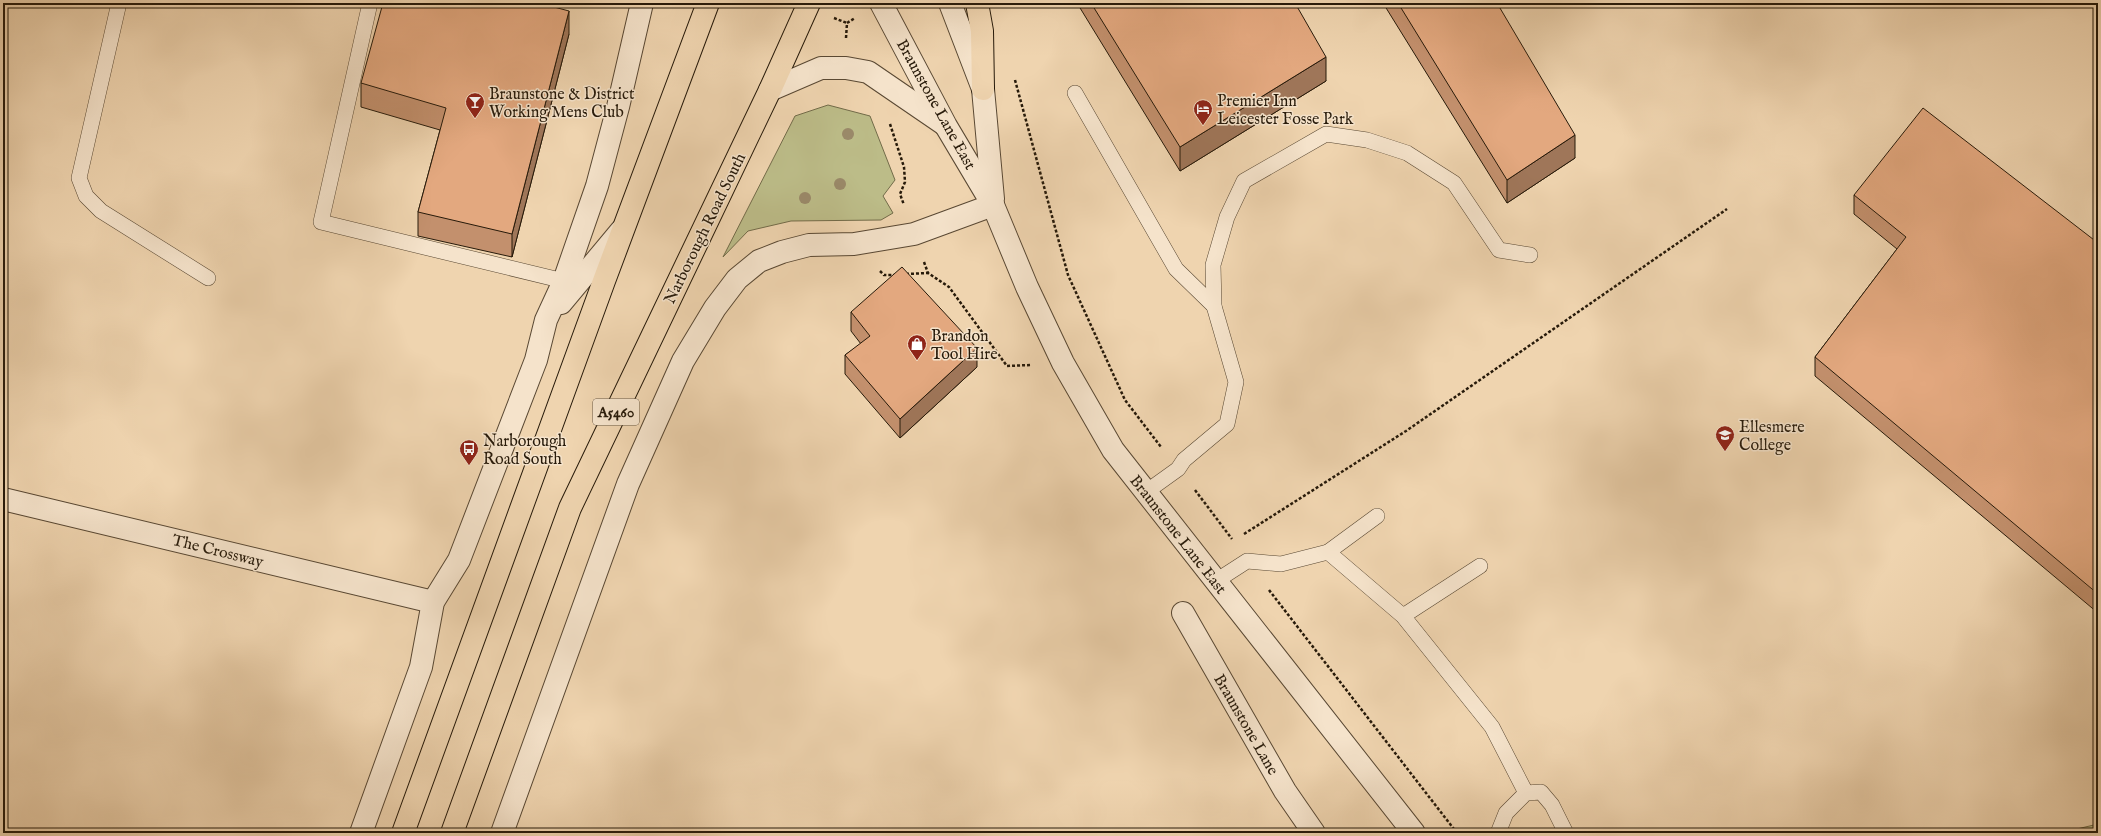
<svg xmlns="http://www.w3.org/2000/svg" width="2101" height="836" viewBox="0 0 2101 836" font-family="'IM FELL English',serif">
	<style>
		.green { fill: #bcbc88; stroke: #726b49 }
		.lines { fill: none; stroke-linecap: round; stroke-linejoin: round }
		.service-casing { stroke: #594833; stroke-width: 16 }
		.minor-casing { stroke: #594833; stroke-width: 24 }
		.tertiary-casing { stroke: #594833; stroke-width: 24 }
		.primary-casing { stroke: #271a0a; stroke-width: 24 }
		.path { stroke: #271a0a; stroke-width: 2.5; stroke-dasharray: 3 2; stroke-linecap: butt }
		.service { stroke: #f5e3cb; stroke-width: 15 }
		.minor { stroke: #f5e3cb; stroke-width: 22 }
		.tertiary { stroke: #f5e3cb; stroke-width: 22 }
		.primary { stroke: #efd4af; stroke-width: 22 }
		.tree { fill: #9a8969 }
		.wall { fill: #c3906d; stroke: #271a0a }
		.shaded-wall { fill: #9f7659; stroke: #271a0a }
		.building { fill: #e3a87f; stroke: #271a0a }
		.labels { text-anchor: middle; stroke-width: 3; stroke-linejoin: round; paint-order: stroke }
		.shield { fill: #f5e3cb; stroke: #655644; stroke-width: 1 }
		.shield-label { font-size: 15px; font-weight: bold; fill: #271a0a }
		.poi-label { font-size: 16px; fill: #271a0a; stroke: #f5e3cb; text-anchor: start }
		.street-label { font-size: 16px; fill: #271a0a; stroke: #f5e3cb }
	</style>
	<rect width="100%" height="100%" fill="#efd4af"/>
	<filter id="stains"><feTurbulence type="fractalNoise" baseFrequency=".005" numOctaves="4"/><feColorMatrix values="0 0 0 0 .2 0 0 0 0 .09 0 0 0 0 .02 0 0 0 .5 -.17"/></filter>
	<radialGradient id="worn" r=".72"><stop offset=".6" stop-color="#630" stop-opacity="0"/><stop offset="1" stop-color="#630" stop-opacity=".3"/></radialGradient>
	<!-- green -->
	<g class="green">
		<path d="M 828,105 L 870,116 L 895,180 L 883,196 L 893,213 L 881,220 L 791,221 L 748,231 L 723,257 L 795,116 Z"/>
		<path d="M 2098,824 L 2098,833 L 2060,833 Z"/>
	</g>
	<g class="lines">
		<defs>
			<g id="service">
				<path d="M 119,3 L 79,178 L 86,196 L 101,211 L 208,278"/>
				<path d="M 370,3 L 321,222 L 564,281"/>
				<path d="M 1075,93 L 1176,269 L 1214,306"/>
				<path d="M 1146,492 L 1178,469 L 1184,460 L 1227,424 L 1236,382 L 1214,306 L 1213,265 L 1227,217 L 1244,181 L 1326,134 L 1367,140 L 1407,153 L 1454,183 L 1499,250 L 1530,255"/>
				<path d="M 1328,552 L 1403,616 L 1492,727 L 1526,793"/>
				<path d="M 1216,581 L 1247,561 L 1281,564 L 1328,552 L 1377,516"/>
				<path d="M 1403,616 L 1480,566"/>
				<path d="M 1498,833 L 1506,813 L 1526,793 L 1541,792 L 1552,805 L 1566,833"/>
			</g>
			<g id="minor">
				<path d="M 561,303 L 621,231"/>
				<path d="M 3,499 L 433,602"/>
				<path d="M 1183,613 L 1285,791 L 1314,833"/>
				<path d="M 361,833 L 421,667 L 433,602 L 459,560 L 536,360 L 546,320 L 564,281 L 597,186 L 618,107 L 642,3"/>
				<path d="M 502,833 L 628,484 L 683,361 L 715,308 L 737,279 L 759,261 L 782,252 L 809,245 L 854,244 L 914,234 L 993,205"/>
			</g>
			<g id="tertiary">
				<path d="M 881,3 L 946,126 L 993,205 L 1027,287 L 1063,363 L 1113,450 L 1414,833"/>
				<path d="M 950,3 L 983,89 L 993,199"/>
				<path d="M 770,90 L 821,68 L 846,68 L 868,72 L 944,124"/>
			</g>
			<g id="primary">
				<path d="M 977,3 L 982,31 L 983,89"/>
				<path d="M 403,833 L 604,281 L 708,3"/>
				<path d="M 452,833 L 570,508 L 770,90 L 809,3"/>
			</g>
		</defs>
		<!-- service casing -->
		<use href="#service" class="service-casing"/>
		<!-- minor casing -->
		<use href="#minor" class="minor-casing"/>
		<!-- tertiary casing -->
		<use href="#tertiary" class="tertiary-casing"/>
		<!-- primary casing -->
		<use href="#primary" class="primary-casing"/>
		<!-- path -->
		<g class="path">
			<path d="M 834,18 L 847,23"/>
			<path d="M 847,23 L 855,18"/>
			<path d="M 846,38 L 847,23"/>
			<path d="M 1015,80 L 1068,275 L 1125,400 L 1161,447"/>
			<path d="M 890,124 L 904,167 L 905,182 L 900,194 L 904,205"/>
			<path d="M 924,262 L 928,273 L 949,287 L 1007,366 L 1031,365"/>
			<path d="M 880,271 L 884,275 L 895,275"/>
			<path d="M 906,274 L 928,273"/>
			<path d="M 1195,490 L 1232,539"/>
			<path d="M 1244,534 L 1406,431 L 1727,209"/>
			<path d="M 1269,590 L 1457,833"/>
		</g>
		<!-- service -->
		<use href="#service" class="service"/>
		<!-- minor -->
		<use href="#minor" class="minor"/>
		<!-- tertiary -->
		<use href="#tertiary" class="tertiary"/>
		<!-- primary -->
		<use href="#primary" class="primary"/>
	</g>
	<!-- trees -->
	<g class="tree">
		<circle cx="848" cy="134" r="6"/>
		<circle cx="840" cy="184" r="6"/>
		<circle cx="805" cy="198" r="6"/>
	</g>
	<!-- wall -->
	<g class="wall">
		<path d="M 1077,3 L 1295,3 L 1326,81 L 1180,171 Z"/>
		<path d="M 1383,3 L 1497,3 L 1575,158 L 1507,203 Z"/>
		<path d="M 569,34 L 512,257 L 418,236 L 418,212 L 440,130 L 361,107 L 361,83 Z"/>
		<path d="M 1854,195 L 2098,243 L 2098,613 L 1815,376 L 1815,357 L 1897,249 L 1854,214 Z"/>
		<path d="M 851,312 L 977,367 L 900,438 L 845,374 L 845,355 L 861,344 L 851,331 Z"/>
	</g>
	<!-- shaded-wall -->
	<g class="shaded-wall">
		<path d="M 569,11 L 569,34 L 512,257 L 512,234 Z"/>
		<path d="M 1326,57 L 1326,81 L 1180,171 L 1180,147 Z"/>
		<path d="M 1575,135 L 1575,158 L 1507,203 L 1507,180 Z"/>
		<path d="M 977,348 L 977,367 L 900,438 L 900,419 Z"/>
	</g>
	<!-- building -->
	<g class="building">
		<path d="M 383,3 L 539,3 L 569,11 L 512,234 L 418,212 L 446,108 L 361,83 Z"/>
		<path d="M 1091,3 L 1295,3 L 1326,57 L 1180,147 Z"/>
		<path d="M 1398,3 L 1497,3 L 1575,135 L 1507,180 Z"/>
		<path d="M 1923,108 L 2098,243 L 2098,594 L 1815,357 L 1906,237 L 1854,195 Z"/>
		<path d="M 902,267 L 977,348 L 900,419 L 845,355 L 870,336 L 851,312 Z"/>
	</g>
	<!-- icons -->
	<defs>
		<symbol id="bar-pin" viewBox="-11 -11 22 30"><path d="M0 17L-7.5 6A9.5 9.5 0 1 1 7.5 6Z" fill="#8f2418" stroke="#f5e3cb"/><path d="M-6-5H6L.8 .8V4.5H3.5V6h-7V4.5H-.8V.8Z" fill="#fff"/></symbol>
		<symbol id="hotel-pin" viewBox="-11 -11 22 30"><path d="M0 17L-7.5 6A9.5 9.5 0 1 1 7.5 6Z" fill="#8f2418" stroke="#f5e3cb"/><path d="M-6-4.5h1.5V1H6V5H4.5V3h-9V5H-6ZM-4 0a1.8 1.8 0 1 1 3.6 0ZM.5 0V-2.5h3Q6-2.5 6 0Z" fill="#fff"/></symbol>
		<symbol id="shop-pin" viewBox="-11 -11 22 30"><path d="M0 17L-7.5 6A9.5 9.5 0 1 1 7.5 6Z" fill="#8f2418" stroke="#f5e3cb"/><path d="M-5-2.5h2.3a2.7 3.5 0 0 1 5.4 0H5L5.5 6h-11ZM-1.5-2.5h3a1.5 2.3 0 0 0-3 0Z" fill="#fff"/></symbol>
		<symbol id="school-pin" viewBox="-11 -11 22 30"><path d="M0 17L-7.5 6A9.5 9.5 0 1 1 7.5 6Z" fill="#8f2418" stroke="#f5e3cb"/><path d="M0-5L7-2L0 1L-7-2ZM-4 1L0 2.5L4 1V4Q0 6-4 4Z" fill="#fff"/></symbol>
		<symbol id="bus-pin" viewBox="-11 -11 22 30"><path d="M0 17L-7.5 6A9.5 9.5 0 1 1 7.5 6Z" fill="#8f2418" stroke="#f5e3cb"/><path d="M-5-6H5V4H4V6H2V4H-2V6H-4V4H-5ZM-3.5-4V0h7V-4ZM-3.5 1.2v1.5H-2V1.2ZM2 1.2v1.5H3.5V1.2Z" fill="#fff"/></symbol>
	</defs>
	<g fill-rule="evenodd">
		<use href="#bar-pin" x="464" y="91" width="22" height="30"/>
		<use href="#hotel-pin" x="1192" y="98" width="22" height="30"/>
		<use href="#shop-pin" x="906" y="333" width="22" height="30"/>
		<use href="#school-pin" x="1714" y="424" width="22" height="30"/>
		<use href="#bus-pin" x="458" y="438" width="22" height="30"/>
	</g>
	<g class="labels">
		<!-- shield labels -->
		<rect class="shield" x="593" y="399" width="46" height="26" rx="3"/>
		<g class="shield-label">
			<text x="616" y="417">A5460</text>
		</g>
		<!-- poi labels -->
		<g class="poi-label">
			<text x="489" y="99">Braunstone &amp; District<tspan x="489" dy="18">Working Mens Club</tspan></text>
			<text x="1217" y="106">Premier Inn<tspan x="1217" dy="18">Leicester Fosse Park</tspan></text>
			<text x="931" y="341">Brandon<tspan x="931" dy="18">Tool Hire</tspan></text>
			<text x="1739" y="432">Ellesmere<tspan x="1739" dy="18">College</tspan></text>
			<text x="483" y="446">Narborough<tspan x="483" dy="18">Road South</tspan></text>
		</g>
		<!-- street labels -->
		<g class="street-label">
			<text transform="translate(937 104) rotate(61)" y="6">Braunstone Lane East</text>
			<text transform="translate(704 228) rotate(-64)" y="6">Narborough Road South</text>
			<text transform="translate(1179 534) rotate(52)" y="6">Braunstone Lane East</text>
			<text transform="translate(218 550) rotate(14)" y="6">The Crossway</text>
			<text transform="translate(1247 724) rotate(60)" y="6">Braunstone Lane</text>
		</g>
	</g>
	<!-- margin -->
	<rect width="2101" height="836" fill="none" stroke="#efd4af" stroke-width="16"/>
	<rect x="4" y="4" width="2093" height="828" fill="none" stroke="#271a0a" stroke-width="2"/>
	<rect x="8" y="8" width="2085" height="820" fill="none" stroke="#271a0a"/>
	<rect width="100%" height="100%" filter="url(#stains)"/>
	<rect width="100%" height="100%" fill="url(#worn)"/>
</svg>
